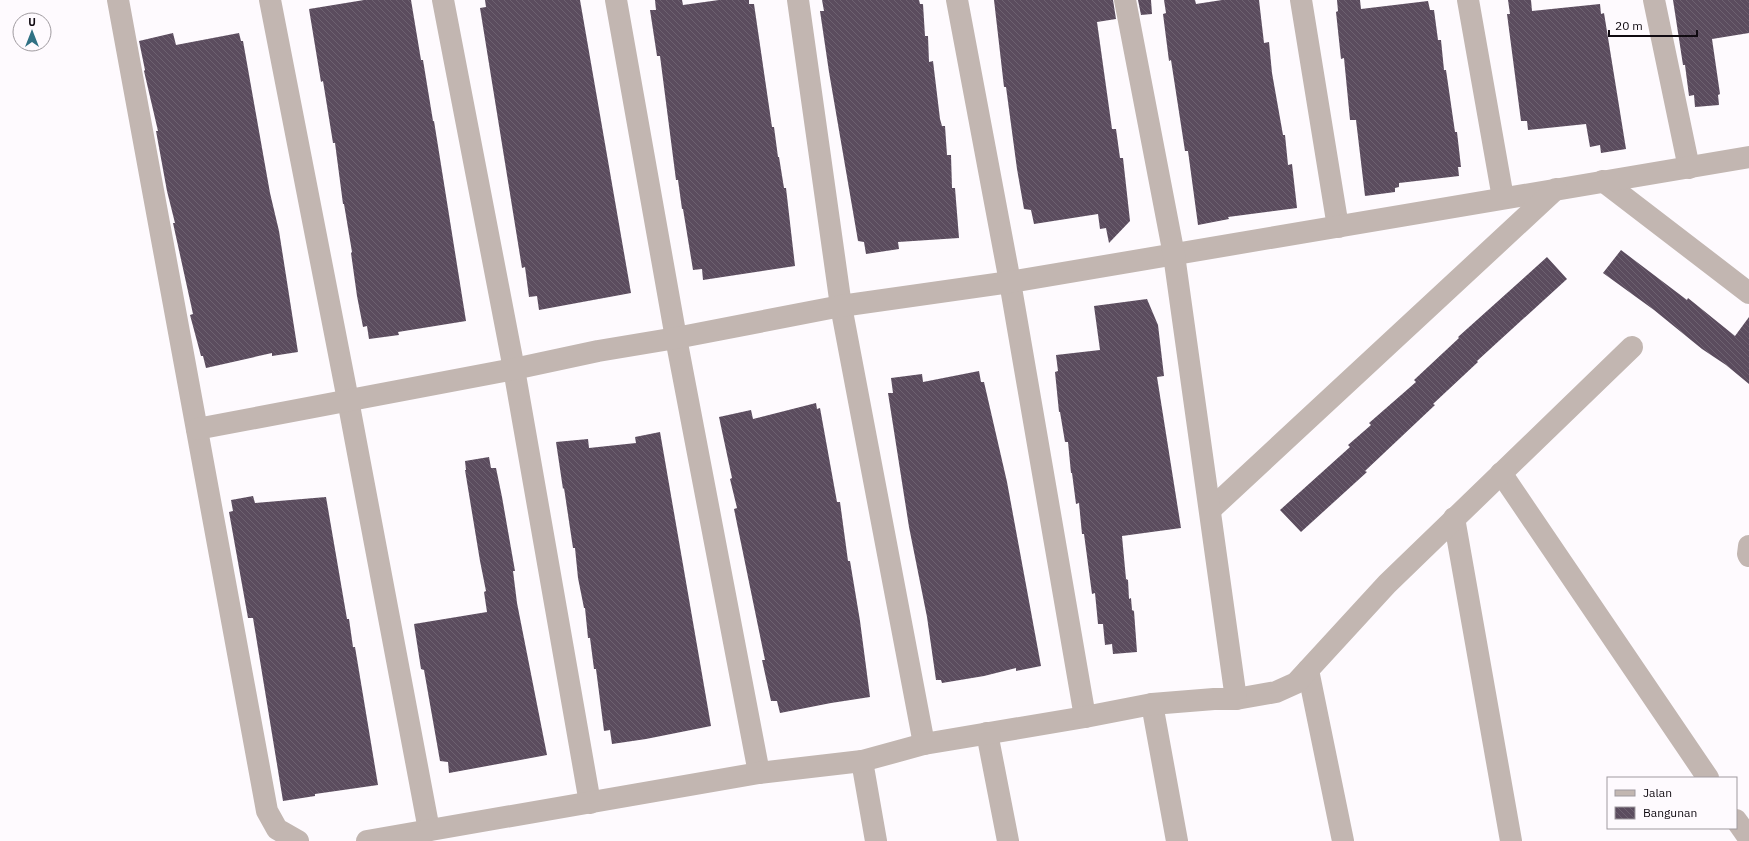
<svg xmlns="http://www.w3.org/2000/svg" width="1749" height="841" viewBox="0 0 1749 841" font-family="'IBM Plex Sans',sans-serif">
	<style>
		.building { fill: url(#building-back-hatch) }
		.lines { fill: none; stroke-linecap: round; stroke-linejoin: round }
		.street { stroke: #c2b6b1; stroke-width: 22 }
	</style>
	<defs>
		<pattern id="building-back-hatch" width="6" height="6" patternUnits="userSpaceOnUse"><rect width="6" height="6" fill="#5b4c5e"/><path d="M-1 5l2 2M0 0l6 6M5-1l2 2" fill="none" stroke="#6d6170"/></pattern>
	</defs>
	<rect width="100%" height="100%" fill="#fefafe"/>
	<!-- building -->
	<g class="building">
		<path d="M 364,0 L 411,0 L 421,60 L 423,60 L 433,121 L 434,121 L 466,321 L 398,332 L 399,335 L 369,339 L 367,326 L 363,327 L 357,296 L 351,253 L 352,252 L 344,204 L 343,204 L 335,143 L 333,143 L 323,81 L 321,82 L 309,9 Z"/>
		<path d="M 485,0 L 580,0 L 631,293 L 539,310 L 537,296 L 529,297 L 525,267 L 522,268 L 480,8 L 486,7 Z"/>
		<path d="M 655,0 L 682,0 L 683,5 L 719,0 L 749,0 L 749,4 L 754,4 L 772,127 L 774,127 L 778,157 L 779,157 L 784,188 L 786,188 L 795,266 L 703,280 L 702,269 L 693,270 L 683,209 L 682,209 L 678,180 L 676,180 L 660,56 L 657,56 L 650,10 L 656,10 Z"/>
		<path d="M 822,0 L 919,0 L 920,4 L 923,4 L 925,36 L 928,36 L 929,62 L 933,61 L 940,119 L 942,126 L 945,126 L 947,155 L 951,155 L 952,188 L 955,188 L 959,238 L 898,242 L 899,249 L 866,254 L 864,242 L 858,241 L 829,72 L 820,11 L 824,11 Z"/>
		<path d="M 994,0 L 1113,0 L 1116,19 L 1097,22 L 1112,129 L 1116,129 L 1120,158 L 1123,158 L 1130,221 L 1109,243 L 1106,228 L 1100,229 L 1098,214 L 1034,224 L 1031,210 L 1024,209 L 1017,169 L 1006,87 L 1004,87 Z"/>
		<path d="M 1138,0 L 1151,0 L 1152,14 L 1141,15 Z"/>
		<path d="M 1164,0 L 1195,0 L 1196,4 L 1222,0 L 1259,0 L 1264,43 L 1269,42 L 1272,73 L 1283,135 L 1285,135 L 1288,165 L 1292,164 L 1297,208 L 1228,217 L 1229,219 L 1198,225 L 1188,151 L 1185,151 L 1171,60 L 1169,61 L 1163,14 L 1166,13 Z"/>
		<path d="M 1337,0 L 1360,0 L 1361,9 L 1428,1 L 1430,10 L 1434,10 L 1438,40 L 1441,40 L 1444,70 L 1446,70 L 1455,132 L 1457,132 L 1461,167 L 1458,167 L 1459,176 L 1399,183 L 1399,187 L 1395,188 L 1395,192 L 1365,196 L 1356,120 L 1350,120 L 1344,58 L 1341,59 L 1336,12 L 1338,11 Z"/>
		<path d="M 1508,0 L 1531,0 L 1532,11 L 1600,4 L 1601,14 L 1604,13 L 1626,149 L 1601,153 L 1600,145 L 1590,147 L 1586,124 L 1528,130 L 1527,121 L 1521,121 L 1507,14 L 1510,14 Z"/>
		<path d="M 1673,0 L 1749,0 L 1749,33 L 1712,39 L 1720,94 L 1718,95 L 1719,105 L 1695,107 L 1694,95 L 1689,96 L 1685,65 L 1683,65 Z"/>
		<path d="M 173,33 L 176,45 L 239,33 L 241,41 L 243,41 L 270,193 L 279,231 L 298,352 L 272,356 L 272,353 L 206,368 L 203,356 L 201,356 L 190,315 L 193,314 L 173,223 L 175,223 L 167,191 L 156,131 L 158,131 L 144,71 L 145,70 L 139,41 Z"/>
		<path d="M 1621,250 L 1687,300 L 1688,298 L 1735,336 L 1749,317 L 1749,384 L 1726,365 L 1702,349 L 1654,310 L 1603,273 Z"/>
		<path d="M 1547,257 L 1567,279 L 1477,361 L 1478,362 L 1433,404 L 1435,405 L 1365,471 L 1367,472 L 1301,532 L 1280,510 L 1350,447 L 1348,445 L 1371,425 L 1369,423 L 1416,382 L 1414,380 L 1459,338 L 1458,337 Z"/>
		<path d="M 1147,299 L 1158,325 L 1164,376 L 1157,377 L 1181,528 L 1122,536 L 1126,579 L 1128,580 L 1129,599 L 1131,598 L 1132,610 L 1134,611 L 1137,652 L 1113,654 L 1112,644 L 1105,645 L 1103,624 L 1098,624 L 1095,593 L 1092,594 L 1084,534 L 1082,534 L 1079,503 L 1076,504 L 1072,473 L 1071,473 L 1068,442 L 1065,442 L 1060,412 L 1059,412 L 1055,372 L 1058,371 L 1056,355 L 1100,350 L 1094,306 Z"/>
		<path d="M 979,371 L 981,382 L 984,382 L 1007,482 L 1041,666 L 1016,671 L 1016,668 L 984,676 L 942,683 L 941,680 L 936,680 L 927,617 L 909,527 L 888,393 L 893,393 L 891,378 L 922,374 L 923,382 Z"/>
		<path d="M 816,403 L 817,409 L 820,408 L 837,502 L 840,502 L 848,561 L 850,561 L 860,621 L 870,697 L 831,703 L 780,713 L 777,701 L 771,701 L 762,660 L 765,660 L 734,509 L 737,508 L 730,479 L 732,478 L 719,417 L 751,410 L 753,419 Z"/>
		<path d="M 660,432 L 711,726 L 646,739 L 612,744 L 610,730 L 604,731 L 596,669 L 594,669 L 590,638 L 588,638 L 585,608 L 584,608 L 578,578 L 575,548 L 573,548 L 564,488 L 563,489 L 556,442 L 588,439 L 589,448 L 636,443 L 635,437 Z"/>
		<path d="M 489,457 L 491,468 L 496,468 L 502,497 L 515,571 L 513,571 L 517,603 L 547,755 L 449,773 L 448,762 L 440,761 L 424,670 L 421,669 L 414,624 L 487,612 L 484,592 L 486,591 L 480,561 L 465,470 L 466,470 L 465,461 Z"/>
		<path d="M 253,496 L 255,503 L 326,497 L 347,619 L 349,619 L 353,647 L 355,647 L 378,785 L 315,794 L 315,796 L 283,801 L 253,618 L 248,618 L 229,512 L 233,511 L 231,500 Z"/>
	</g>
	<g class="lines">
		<!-- street -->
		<g class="street">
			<path d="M 118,0 L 267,811 L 277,829 L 298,841"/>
			<path d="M 270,0 L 348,400 L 429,830"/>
			<path d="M 443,0 L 514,369 L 590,803"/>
			<path d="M 616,0 L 676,338 L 759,773"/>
			<path d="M 798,0 L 841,306 L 924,744"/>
			<path d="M 957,0 L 1010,282 L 1085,717"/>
			<path d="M 1301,0 L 1338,227"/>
			<path d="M 1468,0 L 1503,198"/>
			<path d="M 1654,0 L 1689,168"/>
			<path d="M 1603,181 L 1749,293"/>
			<path d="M 197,429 L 514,369 L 598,351 L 676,338 L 841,306 L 1010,282 L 1749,157"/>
			<path d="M 1501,473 L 1708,778"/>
			<path d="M 1210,510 L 1556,189"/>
			<path d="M 1454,518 L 1511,841"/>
			<path d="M 1749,546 L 1748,554 L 1749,556"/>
			<path d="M 1308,670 L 1343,841"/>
			<path d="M 1236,699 L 1276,692 L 1296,683 L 1387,584 L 1632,347"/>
			<path d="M 1152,704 L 1177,841"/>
			<path d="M 987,733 L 1008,841"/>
			<path d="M 862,761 L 876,841"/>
			<path d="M 1736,820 L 1748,837"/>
			<path d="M 367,841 L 759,773 L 862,761 L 924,744 L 1085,717 L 1152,704 L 1214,699 L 1236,699 L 1174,255 L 1125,0"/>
		</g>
	</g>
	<!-- legend -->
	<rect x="1607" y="777" width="130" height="52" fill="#fefafe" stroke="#9f9a9f"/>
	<rect x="1615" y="790" width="20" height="6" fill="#c2b6b1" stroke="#9f9a9f"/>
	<text x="1643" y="797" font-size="12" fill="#100a11">Jalan</text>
	<rect x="1615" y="807" width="20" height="12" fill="url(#building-back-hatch)" stroke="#9f9a9f"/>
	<text x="1643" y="817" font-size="12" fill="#100a11">Bangunan</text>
	<!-- north arrow -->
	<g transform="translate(32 32)"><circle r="19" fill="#fefafe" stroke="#9f9a9f"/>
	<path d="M0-3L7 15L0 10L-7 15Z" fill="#307184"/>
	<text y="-6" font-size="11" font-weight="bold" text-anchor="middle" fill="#100a11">U</text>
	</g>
	<!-- scale -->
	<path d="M1609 30v6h88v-6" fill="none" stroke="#100a11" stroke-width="2"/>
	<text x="1615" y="30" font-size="12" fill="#100a11" stroke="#fefafe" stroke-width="3" paint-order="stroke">20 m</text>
</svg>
